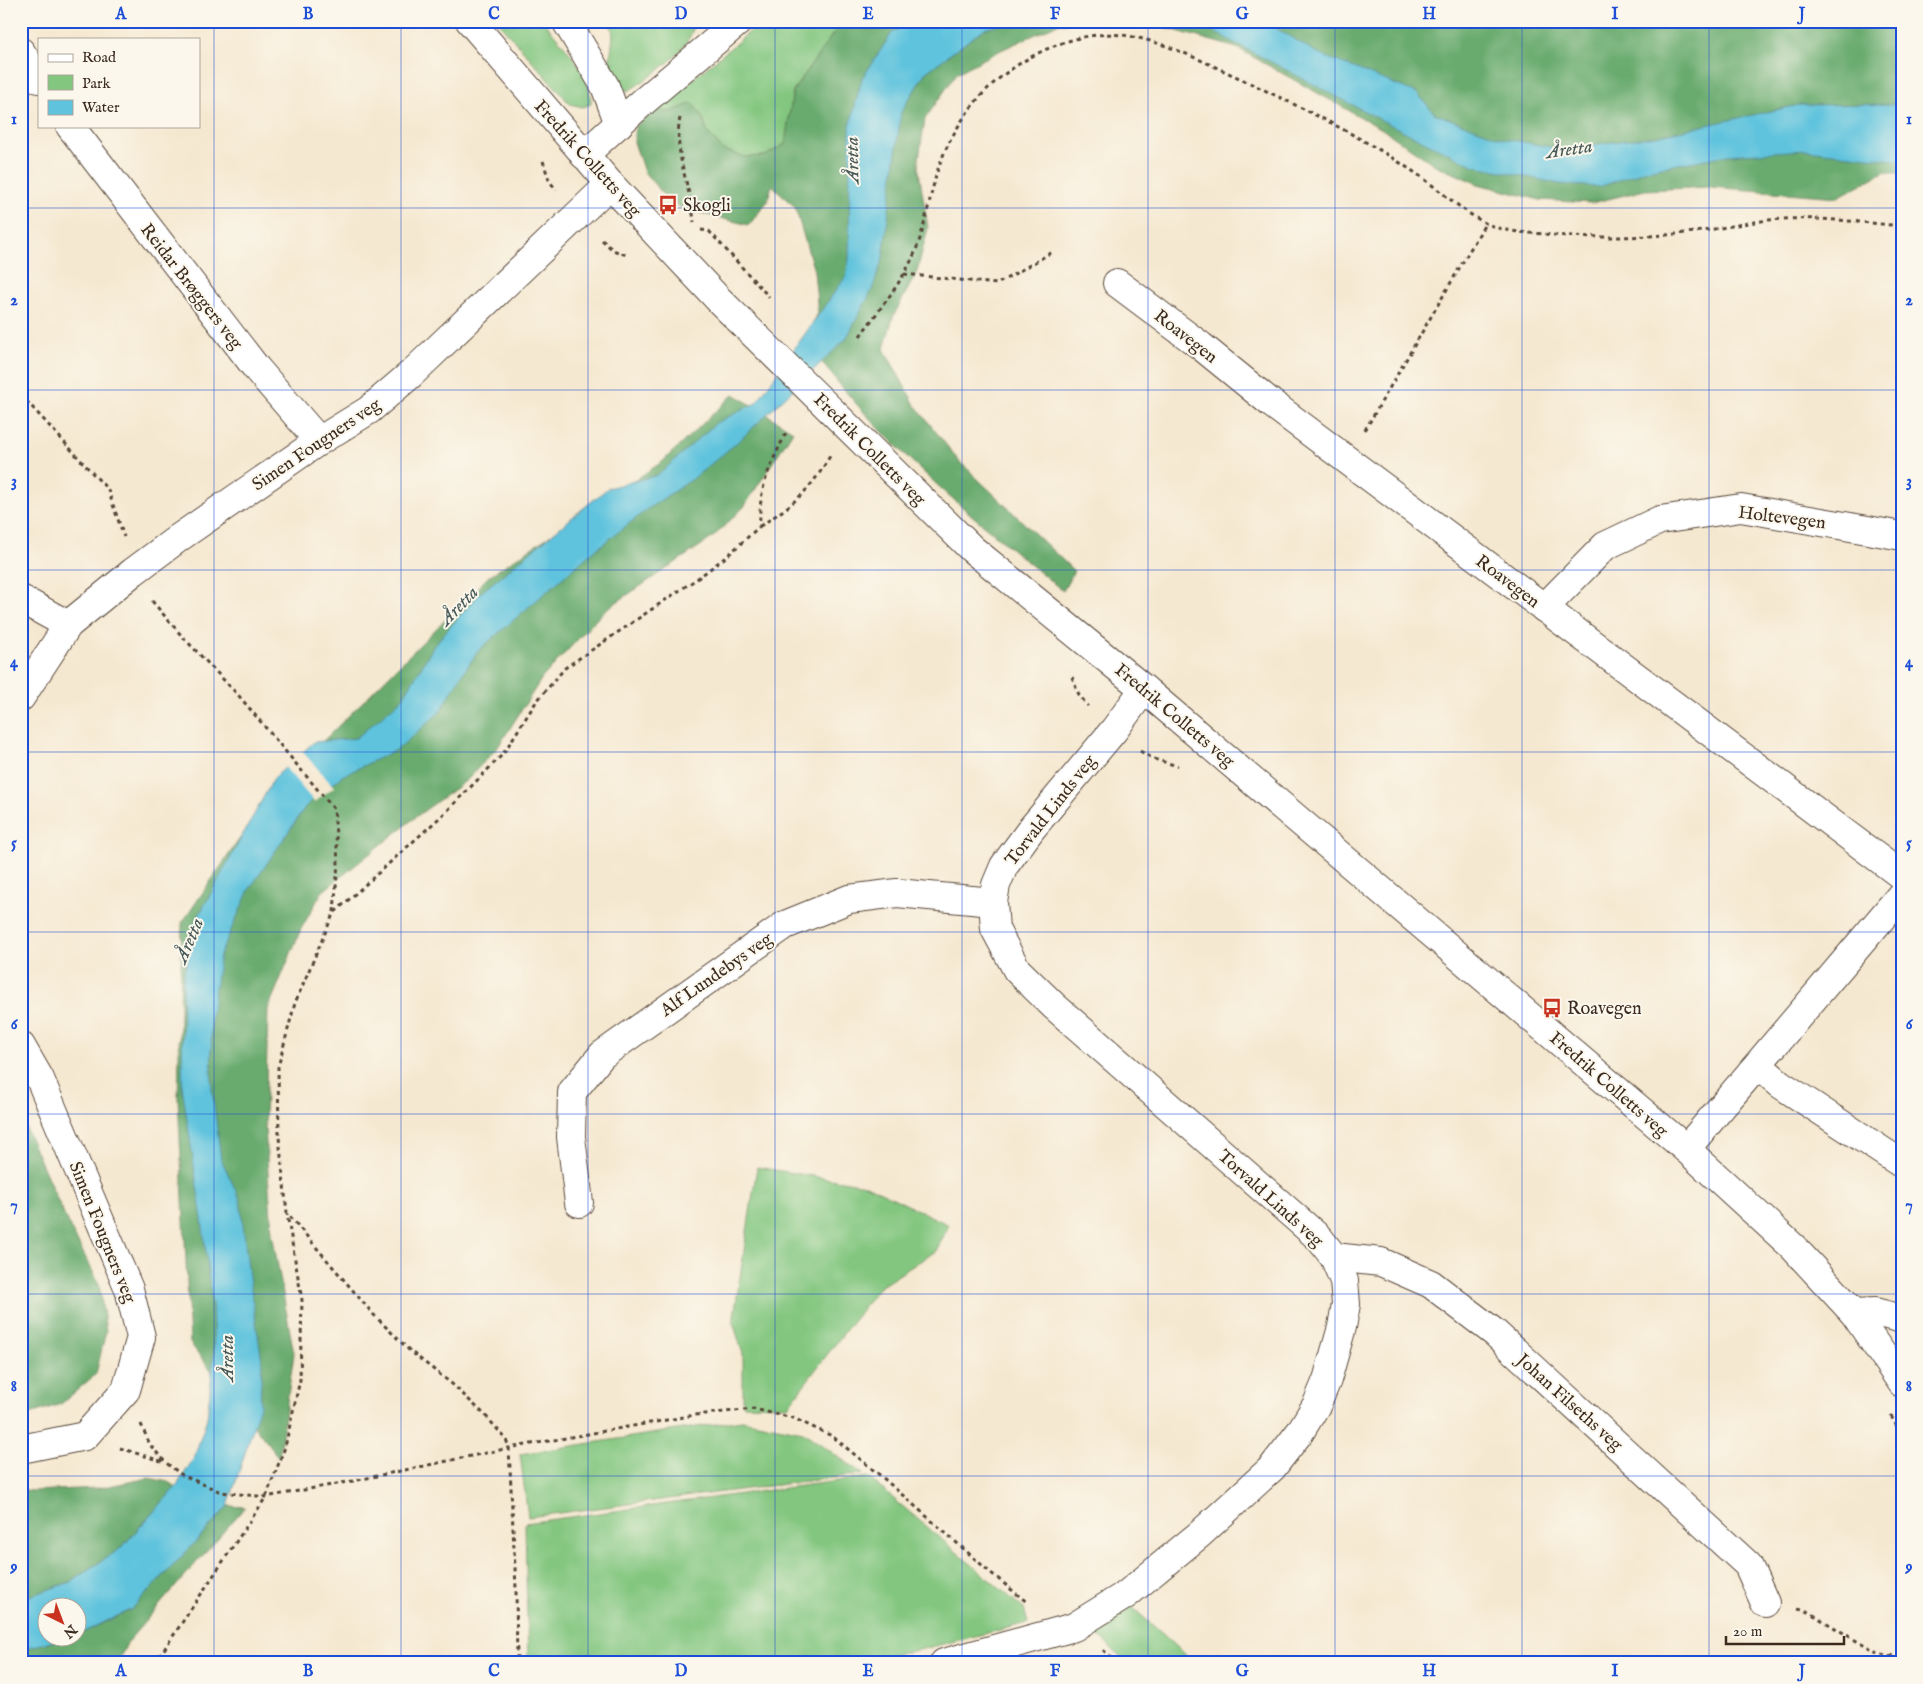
<svg xmlns="http://www.w3.org/2000/svg" width="1923" height="1684" viewBox="0 0 1923 1684" font-family="'IM FELL English',serif">
	<style>
		.green { fill: #82c67f; stroke: #5e784e }
		.forest { fill: #69ab6e; stroke: #526a46 }
		.water { fill: #5fc3dd; stroke: #4d767e }
		.pier { fill: #f5e8d0 }
		.lines { fill: none; stroke-linecap: round; stroke-linejoin: round }
		.minor-casing { stroke: #574639; stroke-width: 30 }
		.path { stroke: #574639; stroke-width: 3; stroke-dasharray: 4 4; stroke-linecap: butt }
		.minor { stroke: #fff; stroke-width: 28 }
		.grid { fill: none; stroke: #1d4ed8; stroke-width: 1; stroke-opacity: 0.55 }
		.labels { text-anchor: middle; stroke-width: 4; stroke-linejoin: round; paint-order: stroke }
		.street-label { font-size: 18px; fill: #3b2a1e; stroke: #fbf7ec }
		.poi-label { font-size: 18px; fill: #3b2a1e; stroke: #fbf7ec; text-anchor: start }
		.water-label { font-size: 19px; font-style: italic; fill: #465857; stroke: #fbf7ec }
		.neatline { fill: none; stroke: #1d4ed8; stroke-width: 2 }
		.grid-label { font-size: 16px; text-anchor: middle; font-weight: bold; fill: #1d4ed8 }
	</style>
	<rect width="100%" height="100%" fill="#fbf7ec"/>
	<filter id="ink" filterUnits="userSpaceOnUse"><feTurbulence type="fractalNoise" baseFrequency=".02" numOctaves="2"/><feDisplacementMap in="SourceGraphic" scale="10" xChannelSelector="R" yChannelSelector="G"/><feConvolveMatrix kernelMatrix="1 2 1 2 8 2 1 2 1" color-interpolation-filters="sRGB"/></filter>
	<filter id="wash" filterUnits="userSpaceOnUse"><feTurbulence type="fractalNoise" baseFrequency=".0096" numOctaves="4" result="noise"/><feDisplacementMap in="SourceGraphic" scale="20" xChannelSelector="R" yChannelSelector="G"/><feGaussianBlur stdDeviation="1.12" result="paint"/><feColorMatrix in="noise" values="0 0 0 0 0 0 0 0 0 0 0 0 0 0 0 0 0 1.4 0 .05"/><feComposite in="paint" operator="in"/></filter>
	<g filter="url(#wash)">
		<rect width="100%" height="100%" fill="#f5e8d0"/>
		<!-- green -->
		<g class="green">
			<path d="M 497,21 L 543,21 C 563,45 591,72 591,104 L 583,107 L 570,104 Z"/>
			<path d="M 608,21 L 695,21 C 691,51 652,76 628,91 C 591,76 624,40 608,21 Z"/>
			<path d="M 763,21 L 842,21 L 793,91 L 785,144 L 765,156 L 745,157 L 723,150 L 707,132 L 703,118 L 692,103 L 671,112 L 654,111 Z"/>
			<path d="M 757,1167 L 866,1185 L 949,1225 L 936,1251 L 878,1288 L 788,1406 L 743,1405 L 743,1354 L 733,1322 Z"/>
			<path d="M 742,1420 L 803,1432 L 863,1474 L 528,1517 L 520,1454 Z"/>
			<path d="M 868,1477 L 1024,1609 L 1028,1623 L 927,1648 L 856,1663 L 528,1663 L 525,1523 Z"/>
			<path d="M 1131,1606 L 1195,1663 L 1127,1663 L 1095,1633 Z"/>
		</g>
		<!-- forest -->
		<g class="forest">
			<path d="M 842,21 L 1571,21 C 1603,27 1637,24 1669,21 L 1902,21 L 1902,174 L 1886,171 L 1838,197 L 1710,187 L 1645,190 L 1592,203 L 1540,200 L 1478,184 L 1435,165 L 1382,129 L 1237,48 L 1145,22 L 1060,23 L 999,51 L 957,73 L 925,119 L 918,165 L 928,228 L 917,272 L 893,317 L 884,349 L 915,405 L 958,460 L 1074,571 L 1063,591 C 970,515 874,438 805,339 L 818,313 L 814,271 L 795,207 L 772,185 L 767,202 L 749,225 L 683,209 L 666,198 L 644,172 L 634,142 L 635,126 L 654,111 L 671,112 L 692,103 L 703,118 L 707,132 L 723,150 L 745,157 L 765,156 L 785,144 L 793,91 Z"/>
			<path d="M 734,394 L 793,431 L 744,507 L 712,538 L 605,610 L 542,678 L 498,747 L 467,780 L 417,816 L 322,892 L 301,929 L 268,1009 L 265,1127 L 272,1233 L 294,1354 L 279,1458 L 190,1343 L 178,1098 L 182,923 L 271,793 L 489,576 L 662,462 Z"/>
			<path d="M 21,1117 L 65,1217 L 99,1284 L 106,1331 L 96,1374 L 61,1404 L 21,1417 Z"/>
			<path d="M 149,1478 L 168,1482 L 176,1487 L 121,1548 L 70,1582 L 21,1599 L 21,1489 L 32,1491 L 99,1488 Z"/>
			<path d="M 228,1506 L 245,1507 L 129,1640 L 117,1663 L 21,1663 L 21,1649 L 78,1636 L 78,1635 L 132,1609 L 207,1530 Z"/>
		</g>
		<!-- water -->
		<g class="water">
			<path d="M 910,21 L 1015,21 L 984,29 L 925,73 L 901,112 L 883,258 L 872,290 L 846,339 L 740,440 L 694,478 L 649,508 L 589,555 L 479,650 L 461,676 L 440,712 L 398,749 L 342,776 L 306,806 L 249,890 L 220,955 L 211,1017 L 212,1088 L 221,1159 L 240,1199 L 249,1276 L 262,1361 L 260,1406 L 228,1506 L 207,1530 L 132,1609 L 78,1635 L 78,1606 L 48,1606 L 48,1636 L 73,1637 L 21,1649 L 21,1599 L 70,1582 L 121,1548 L 176,1487 L 194,1458 L 207,1418 L 214,1354 L 212,1305 L 202,1220 L 182,1086 L 183,979 L 194,924 L 274,778 L 314,742 L 356,738 L 402,699 L 435,644 L 479,594 L 608,488 L 658,475 L 716,423 L 756,403 L 846,276 L 849,259 L 850,125 L 862,78 L 892,33 Z"/>
			<path d="M 1190,21 L 1264,21 L 1319,54 L 1417,93 L 1434,113 L 1501,138 L 1562,149 L 1655,136 L 1799,105 L 1902,104 L 1902,161 L 1806,150 L 1728,155 L 1647,170 L 1599,187 L 1559,184 L 1472,165 L 1385,122 L 1199,24 Z"/>
		</g>
		<!-- pier -->
		<path class="pier" d="M 301,750 L 334,787 L 314,802 L 284,766 Z"/>
	</g>
	<g filter="url(#ink)">
		<g class="lines">
			<defs>
				<g id="minor">
					<path d="M 470,21 L 610,184 L 720,301 L 972,549 L 1144,689 L 1686,1149 L 1793,1247 L 1854,1313 L 1902,1383"/>
					<path d="M 566,21 L 605,86 L 619,124"/>
					<path d="M 21,52 L 39,79"/>
					<path d="M 70,126 L 257,369 L 319,441"/>
					<path d="M 584,155 L 644,101 L 739,21"/>
					<path d="M 1117,283 L 1201,346 L 1271,403 L 1902,876"/>
					<path d="M 21,599 L 68,625"/>
					<path d="M 1544,608 L 1605,546 L 1660,520 L 1741,508 L 1902,536"/>
					<path d="M 21,697 L 68,625 L 133,572 L 180,537 L 319,441 L 369,410 L 411,374 L 610,184"/>
					<path d="M 21,1046 L 40,1079 L 129,1289 L 141,1337 L 126,1390 L 85,1436 L 21,1449"/>
					<path d="M 1758,1065 L 1780,1084 L 1902,1164"/>
					<path d="M 1686,1149 L 1902,894"/>
					<path d="M 579,1203 L 571,1137 L 572,1092 L 602,1055 L 785,925 L 849,899 L 897,893 L 993,902"/>
					<path d="M 1334,1257 L 1381,1262 L 1431,1284 L 1495,1333 L 1748,1565 L 1765,1603"/>
					<path d="M 1854,1313 L 1875,1312 L 1902,1319"/>
					<path d="M 944,1663 L 1074,1627 L 1127,1594 L 1200,1534 L 1272,1468 L 1300,1432 L 1317,1404 L 1327,1380 L 1342,1327 L 1346,1304 L 1344,1281 L 1334,1257 L 1319,1238 L 1054,1006 L 1017,970 L 995,929 L 993,902 L 996,885 L 1004,866 L 1032,828 L 1114,730 L 1144,689"/>
				</g>
			</defs>
			<!-- minor casing -->
			<use href="#minor" class="minor-casing"/>
			<!-- path -->
			<g class="path">
				<path d="M 680,118 C 673,152 691,188 694,222"/>
				<path d="M 543,161 L 549,180 L 556,190"/>
				<path d="M 701,230 L 709,231 L 769,297"/>
				<path d="M 602,240 L 613,250 L 629,256"/>
				<path d="M 904,274 L 997,284 L 1054,251"/>
				<path d="M 860,336 C 878,311 900,285 913,257 C 926,228 929,196 939,166 C 947,144 959,123 973,105 C 1005,64 1069,29 1122,35 C 1161,40 1200,60 1235,76 C 1296,105 1358,134 1414,172 C 1439,188 1470,220 1498,228 C 1516,233 1536,233 1554,235 C 1601,238 1647,238 1694,232 C 1719,229 1744,223 1769,220 C 1813,216 1858,222 1902,226"/>
				<path d="M 21,395 L 108,490 L 124,537"/>
				<path d="M 1365,430 L 1485,224"/>
				<path d="M 760,526 C 794,504 810,491 830,456"/>
				<path d="M 152,601 L 181,635 L 239,696 L 334,809 L 338,862 L 334,912 L 295,1003 L 278,1067 L 279,1137 L 287,1213 L 373,1314 L 410,1351 L 452,1384 L 484,1414 L 506,1439 L 509,1448 L 516,1588 L 517,1663"/>
				<path d="M 1072,677 L 1079,695 L 1088,706"/>
				<path d="M 1140,751 L 1154,759 L 1178,766"/>
				<path d="M 335,912 L 447,811 L 503,754 L 536,702 L 565,668 L 698,578 L 727,556 L 760,526 C 758,488 770,466 786,433"/>
				<path d="M 1891,1416 L 1902,1435"/>
				<path d="M 141,1424 L 150,1445 L 165,1462 L 182,1475 L 221,1492 L 266,1497 L 353,1481 L 509,1448 L 695,1415 L 754,1409 L 793,1418 L 832,1436 L 882,1477 L 991,1573 L 1028,1603"/>
				<path d="M 120,1448 L 164,1462"/>
				<path d="M 1798,1609 L 1807,1611 L 1875,1652 L 1890,1656 L 1902,1652"/>
				<path d="M 1103,1650 L 1117,1663"/>
				<path d="M 155,1663 L 266,1497 L 285,1447 L 300,1380 L 302,1300 L 287,1214"/>
			</g>
			<!-- minor -->
			<use href="#minor" class="minor"/>
		</g>
	</g>
	<!-- grid -->
	<path class="grid" d="M 214,21 L 214,1663M 401,21 L 401,1663M 588,21 L 588,1663M 775,21 L 775,1663M 962,21 L 962,1663M 1148,21 L 1148,1663M 1335,21 L 1335,1663M 1522,21 L 1522,1663M 1709,21 L 1709,1663M 21,208 L 1902,208M 21,390 L 1902,390M 21,570 L 1902,570M 21,752 L 1902,752M 21,932 L 1902,932M 21,1114 L 1902,1114M 21,1294 L 1902,1294M 21,1476 L 1902,1476"/>
	<!-- icons -->
	<defs>
		<symbol id="bus-bare" viewBox="-9 -9 18 18"><path d="M-5-6H5V4H4V6H2V4H-2V6H-4V4H-5ZM-3.5-4V0h7V-4ZM-3.5 1.2v1.5H-2V1.2ZM2 1.2v1.5H3.5V1.2Z" fill="#c8321e" stroke="#fbf7ec" stroke-width="2.5" paint-order="stroke"/></symbol>
	</defs>
	<g fill-rule="evenodd">
		<use href="#bus-bare" x="654" y="191" width="28" height="28"/>
		<use href="#bus-bare" x="1538" y="994" width="28" height="28"/>
	</g>
	<g class="labels">
		<!-- street labels -->
		<g class="street-label">
			<text transform="translate(588 158) rotate(48)" y="6">Fredrik Colletts veg</text>
			<text transform="translate(192 286) rotate(52)" y="6">Reidar Brøggers veg</text>
			<text transform="translate(1186 336) rotate(38)" y="6">Roavegen</text>
			<text transform="translate(316 444) rotate(-34)" y="6">Simen Fougners veg</text>
			<text transform="translate(870 449) rotate(45)" y="6">Fredrik Colletts veg</text>
			<text transform="translate(1782 517) rotate(7)" y="6">Holtevegen</text>
			<text transform="translate(1508 581) rotate(37)" y="6">Roavegen</text>
			<text transform="translate(1175 715) rotate(40)" y="6">Fredrik Colletts veg</text>
			<text transform="translate(1050 810) rotate(-52)" y="6">Torvald Linds veg</text>
			<text transform="translate(716 974) rotate(-35)" y="6">Alf Lundebys veg</text>
			<text transform="translate(1609 1084) rotate(41)" y="6">Fredrik Colletts veg</text>
			<text transform="translate(1271 1198) rotate(42)" y="6">Torvald Linds veg</text>
			<text transform="translate(103 1232) rotate(68)" y="6">Simen Fougners veg</text>
			<text transform="translate(1570 1402) rotate(42)" y="6">Johan Filseths veg</text>
		</g>
		<!-- poi labels -->
		<g class="poi-label">
			<text x="683" y="211">Skogli</text>
			<text x="1567" y="1014">Roavegen</text>
		</g>
		<!-- water labels -->
		<g class="water-label">
			<text transform="translate(1569 148) rotate(-8)" y="7">Åretta</text>
			<text transform="translate(851 160) rotate(-91)" y="7">Åretta</text>
			<text transform="translate(458 605) rotate(-46)" y="7">Åretta</text>
			<text transform="translate(188 940) rotate(-67)" y="7">Åretta</text>
			<text transform="translate(226 1358) rotate(-90)" y="7">Åretta</text>
		</g>
	</g>
	<!-- margin -->
	<rect width="1923" height="1684" fill="none" stroke="#fbf7ec" stroke-width="55"/>
	<!-- legend -->
	<rect x="38" y="38" width="162" height="90" fill="#fbf7ec" stroke="#aea59a"/>
	<rect x="48" y="54" width="25" height="8" fill="#ffffff" stroke="#aea59a"/>
	<text x="82" y="62" font-size="15" fill="#3b2a1e">Road</text>
	<rect x="48" y="75" width="25" height="15" fill="#82c67f" stroke="#aea59a"/>
	<text x="82" y="88" font-size="15" fill="#3b2a1e">Park</text>
	<rect x="48" y="100" width="25" height="15" fill="#5fc3dd" stroke="#aea59a"/>
	<text x="82" y="112" font-size="15" fill="#3b2a1e">Water</text>
	<!-- north arrow -->
	<g transform="translate(62 1622) rotate(138)"><circle r="24" fill="#fbf7ec" stroke="#aea59a"/>
	<path d="M0-4L9 19L0 12L-9 19Z" fill="#c8321e"/>
	<text y="-8" font-size="14" font-weight="bold" text-anchor="middle" fill="#3b2a1e">N</text>
	</g>
	<!-- scale -->
	<path d="M1726 1636v8h118v-8" fill="none" stroke="#3b2a1e" stroke-width="2.5"/>
	<text x="1733" y="1636" font-size="15" fill="#3b2a1e" stroke="#fbf7ec" stroke-width="4" paint-order="stroke">20 m</text>
	<rect x="28" y="28" width="1868" height="1628" class="neatline"/>
	<g class="grid-label">
		<text x="121" y="19">A</text>
		<text x="308" y="19">B</text>
		<text x="494" y="19">C</text>
		<text x="681" y="19">D</text>
		<text x="868" y="19">E</text>
		<text x="1055" y="19">F</text>
		<text x="1242" y="19">G</text>
		<text x="1429" y="19">H</text>
		<text x="1615" y="19">I</text>
		<text x="1802" y="19">J</text>
		<text x="14" y="124">1</text>
		<text x="1909" y="124">1</text>
		<text x="14" y="305">2</text>
		<text x="1909" y="305">2</text>
		<text x="14" y="486">3</text>
		<text x="1909" y="486">3</text>
		<text x="14" y="667">4</text>
		<text x="1909" y="667">4</text>
		<text x="14" y="848">5</text>
		<text x="1909" y="848">5</text>
		<text x="14" y="1029">6</text>
		<text x="1909" y="1029">6</text>
		<text x="14" y="1210">7</text>
		<text x="1909" y="1210">7</text>
		<text x="14" y="1391">8</text>
		<text x="1909" y="1391">8</text>
		<text x="14" y="1572">9</text>
		<text x="1909" y="1572">9</text>
		<text x="121" y="1676">A</text>
		<text x="308" y="1676">B</text>
		<text x="494" y="1676">C</text>
		<text x="681" y="1676">D</text>
		<text x="868" y="1676">E</text>
		<text x="1055" y="1676">F</text>
		<text x="1242" y="1676">G</text>
		<text x="1429" y="1676">H</text>
		<text x="1615" y="1676">I</text>
		<text x="1802" y="1676">J</text>
	</g>
</svg>
